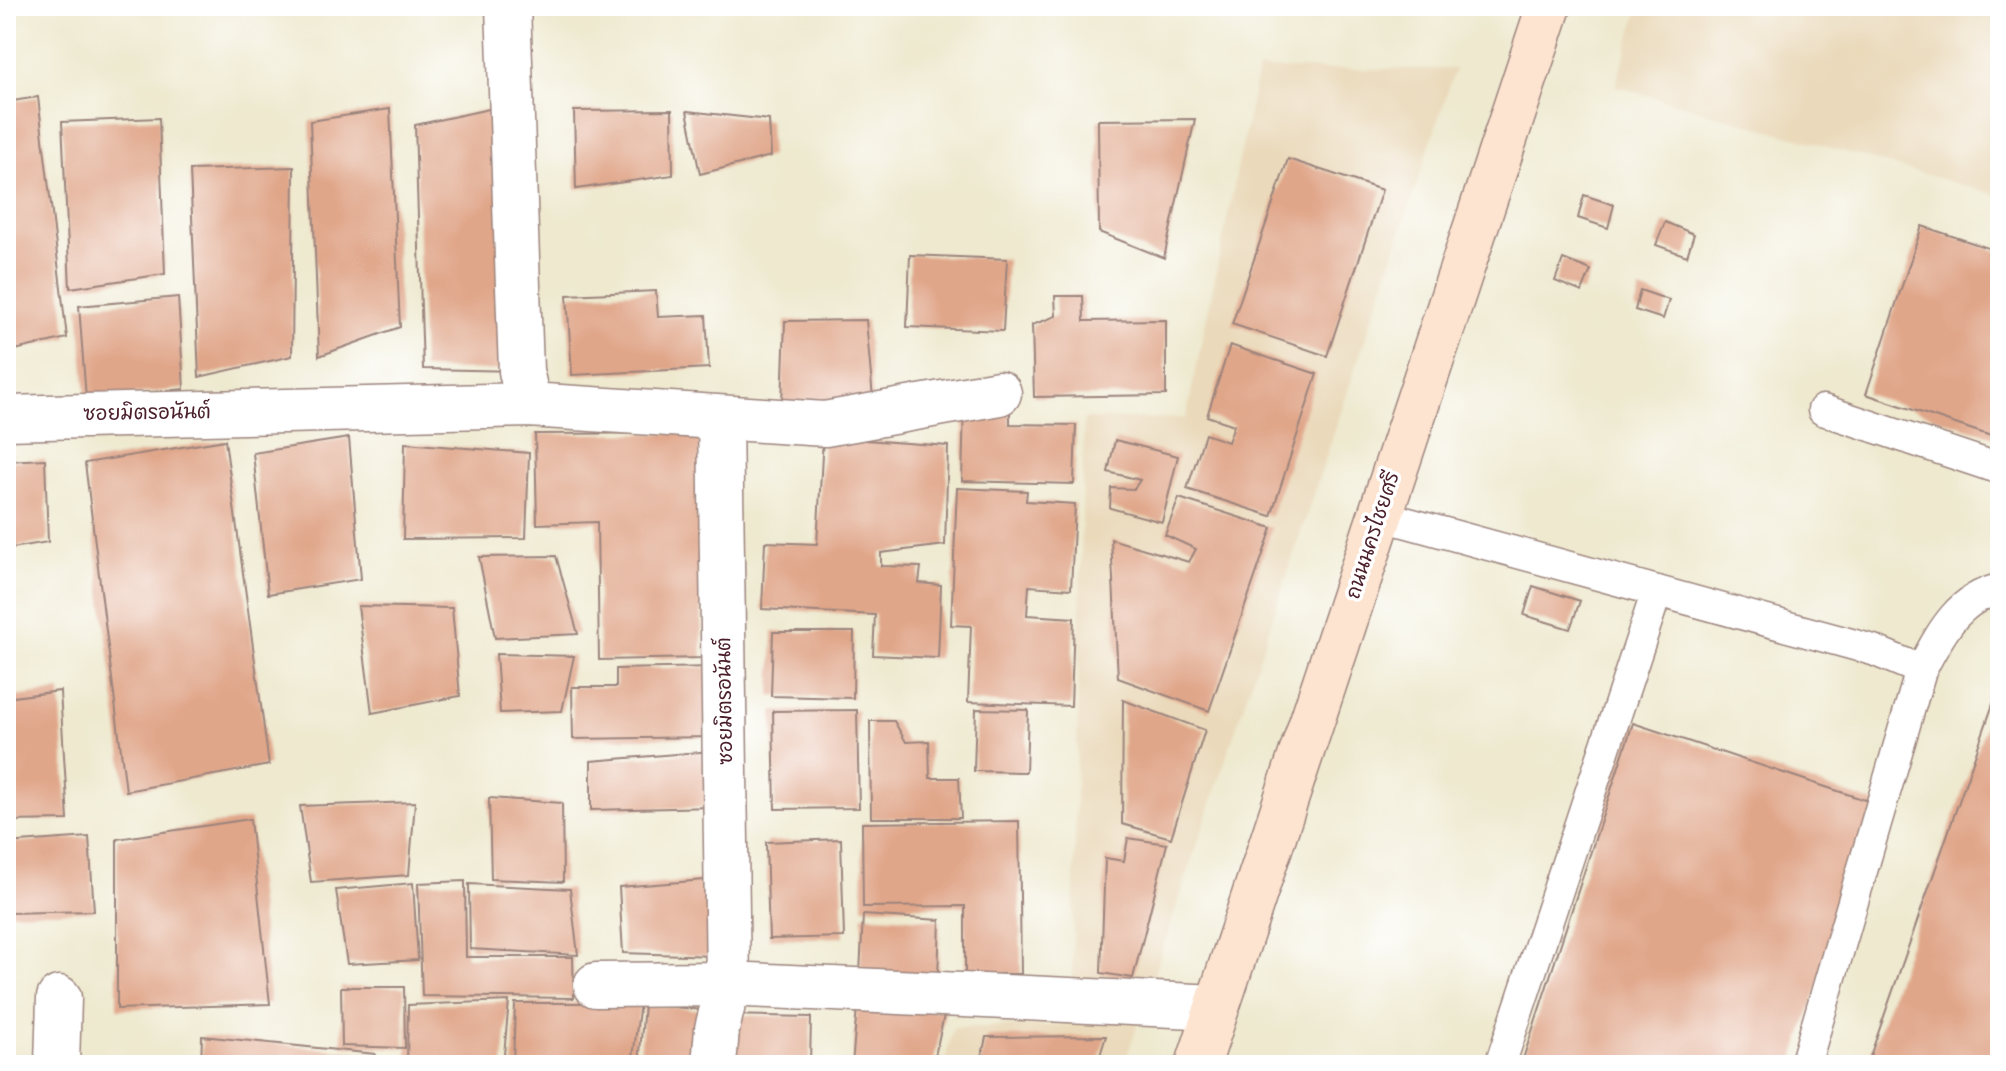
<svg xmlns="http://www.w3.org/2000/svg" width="2006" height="1071" viewBox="0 0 2006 1071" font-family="'Balsamiq Sans','Playpen Sans Thai',sans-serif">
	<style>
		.built { fill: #ead9ba }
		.building { fill: #e0a689 }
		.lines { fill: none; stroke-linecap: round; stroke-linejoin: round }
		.lane-casing { stroke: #9c847d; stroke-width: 33 }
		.street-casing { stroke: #9c847d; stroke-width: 47 }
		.secondary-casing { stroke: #9c847d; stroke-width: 47 }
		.lane { stroke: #fff; stroke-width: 30 }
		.street { stroke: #fff; stroke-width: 44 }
		.secondary { stroke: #fde4d0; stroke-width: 44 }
		.labels { text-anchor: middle; stroke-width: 7; stroke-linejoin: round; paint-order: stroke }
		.street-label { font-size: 20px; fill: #4a1f2b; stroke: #fff }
	</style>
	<rect width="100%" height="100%" fill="#fff"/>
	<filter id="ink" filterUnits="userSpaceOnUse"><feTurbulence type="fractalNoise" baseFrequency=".0125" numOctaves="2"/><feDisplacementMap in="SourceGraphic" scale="16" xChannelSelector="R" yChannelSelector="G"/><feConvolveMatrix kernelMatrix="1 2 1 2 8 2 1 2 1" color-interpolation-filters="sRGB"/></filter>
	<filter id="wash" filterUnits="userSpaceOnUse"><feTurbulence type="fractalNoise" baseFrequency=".006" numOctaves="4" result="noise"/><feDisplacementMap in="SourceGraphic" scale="32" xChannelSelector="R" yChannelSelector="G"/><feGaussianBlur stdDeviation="1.8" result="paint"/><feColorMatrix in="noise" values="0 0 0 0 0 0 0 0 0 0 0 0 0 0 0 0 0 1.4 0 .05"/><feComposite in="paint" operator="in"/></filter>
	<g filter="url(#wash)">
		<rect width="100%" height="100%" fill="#eee9cf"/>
		<!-- built -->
		<g class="built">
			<path d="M 1640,6 L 2000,6 L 2000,196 L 1615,86 Z"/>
			<path d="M 1258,69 L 1455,69 L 1124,1065 L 944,1065 L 953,1028 L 1071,1025 L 1084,419 L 1186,418 Z"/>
		</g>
		<g id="blocks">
			<!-- building -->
			<g class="building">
				<path d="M 38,97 L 67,338 L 6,352 L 6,102 Z"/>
				<path d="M 512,104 L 521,371 L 423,369 L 415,125 Z"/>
				<path d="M 390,109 L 400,327 L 319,356 L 310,121 Z"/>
				<path d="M 672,110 L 673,175 L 576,189 L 574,111 Z"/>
				<path d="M 687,111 L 769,120 L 771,156 L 700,174 Z"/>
				<path d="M 159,118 L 165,274 L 70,288 L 62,122 Z"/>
				<path d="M 1195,119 L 1164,258 L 1099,232 L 1098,120 Z"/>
				<path d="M 1288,159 L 1382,190 L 1327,356 L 1232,324 Z"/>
				<path d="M 294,167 L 292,356 L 199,377 L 190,170 Z"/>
				<path d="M 1584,195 L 1614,205 L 1608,228 L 1578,218 Z"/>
				<path d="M 1665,222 L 1694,234 L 1687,256 L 1656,245 Z"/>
				<path d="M 1922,226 L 2000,252 L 2000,439 L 1866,394 Z"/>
				<path d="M 910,255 L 1007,259 L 1003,331 L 907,327 Z"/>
				<path d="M 1563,259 L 1591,270 L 1582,292 L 1555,281 Z"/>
				<path d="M 1640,290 L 1669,300 L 1663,319 L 1635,310 Z"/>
				<path d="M 656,291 L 658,317 L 706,315 L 709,368 L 572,375 L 567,295 Z"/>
				<path d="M 1055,296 L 1083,296 L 1084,321 L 1166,320 L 1166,395 L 1034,397 L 1032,325 L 1056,316 Z"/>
				<path d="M 178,297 L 184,389 L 86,399 L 79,306 Z"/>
				<path d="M 866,320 L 873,399 L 782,405 L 785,321 Z"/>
				<path d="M 1230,345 L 1317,374 L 1271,516 L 1187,489 L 1205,434 L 1228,442 L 1234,425 L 1207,416 Z"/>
				<path d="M 964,405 L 1010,405 L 1010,424 L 1076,425 L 1074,484 L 962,481 Z"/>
				<path d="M 700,433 L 702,658 L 599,660 L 597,522 L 537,524 L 535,434 Z"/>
				<path d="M 823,437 L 948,446 L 945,545 L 881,553 L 881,566 L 921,567 L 919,583 L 941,585 L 938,658 L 873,655 L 875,615 L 762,609 L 765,542 L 817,544 Z"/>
				<path d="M 349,438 L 361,579 L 268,594 L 253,453 Z"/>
				<path d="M 225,440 L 269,765 L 126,791 L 85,463 Z"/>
				<path d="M 1115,440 L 1178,456 L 1162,522 L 1110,508 L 1111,488 L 1134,489 L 1140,480 L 1108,472 Z"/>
				<path d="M 405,443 L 529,453 L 526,538 L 403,539 Z"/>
				<path d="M 45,459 L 48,542 L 6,549 L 6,461 Z"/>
				<path d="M 957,488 L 1027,491 L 1026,501 L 1075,504 L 1071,589 L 1029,586 L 1027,615 L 1074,618 L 1071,706 L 968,702 L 971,626 L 951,625 Z"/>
				<path d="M 1179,498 L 1272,528 L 1209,711 L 1118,678 L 1111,539 L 1189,562 L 1196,549 L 1165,535 Z"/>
				<path d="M 556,556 L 578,634 L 495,638 L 479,557 Z"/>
				<path d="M 1533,586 L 1580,601 L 1570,629 L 1524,615 Z"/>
				<path d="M 6,601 L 12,670 L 6,670 Z"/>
				<path d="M 358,606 L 452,608 L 460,696 L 372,713 Z"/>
				<path d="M 773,632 L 854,632 L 853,698 L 771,696 Z"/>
				<path d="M 496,654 L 574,656 L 562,711 L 500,713 Z"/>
				<path d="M 713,667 L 713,737 L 573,739 L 572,687 L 616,687 L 616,669 Z"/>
				<path d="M 2000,685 L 2000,1065 L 1867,1065 L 2000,684 Z"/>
				<path d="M 60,691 L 68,820 L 6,821 L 6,698 Z"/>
				<path d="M 1123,700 L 1205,730 L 1171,838 L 1122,824 Z"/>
				<path d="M 976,709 L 1028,710 L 1026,772 L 974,771 Z"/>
				<path d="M 857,710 L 859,808 L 775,809 L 773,711 Z"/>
				<path d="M 870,721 L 894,721 L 906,742 L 929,741 L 930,778 L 959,778 L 961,818 L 871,818 Z"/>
				<path d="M 1633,723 L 1877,804 L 1792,1065 L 1521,1065 Z"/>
				<path d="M 712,751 L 714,807 L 591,810 L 591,761 Z"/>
				<path d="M 489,798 L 562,803 L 563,882 L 491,879 Z"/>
				<path d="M 415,802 L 409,875 L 311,882 L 300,806 Z"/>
				<path d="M 250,819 L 270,1004 L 117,1009 L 117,839 Z"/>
				<path d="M 1019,821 L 1021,974 L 965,974 L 965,906 L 863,907 L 862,823 Z"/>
				<path d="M 89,837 L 94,911 L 6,913 L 6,843 Z"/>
				<path d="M 1128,838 L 1167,844 L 1133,978 L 1101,973 L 1105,858 L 1124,861 Z"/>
				<path d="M 841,839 L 844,937 L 769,939 L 766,842 Z"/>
				<path d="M 717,879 L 716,956 L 623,953 L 619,887 Z"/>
				<path d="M 465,881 L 466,957 L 573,957 L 574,998 L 422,996 L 418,883 Z"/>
				<path d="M 413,883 L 418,960 L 347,964 L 336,890 Z"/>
				<path d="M 469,884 L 570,889 L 578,955 L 470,949 Z"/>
				<path d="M 863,915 L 940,920 L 938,978 L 860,973 Z"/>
				<path d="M 341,987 L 404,987 L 405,1048 L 342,1046 Z"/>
				<path d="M 509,1001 L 503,1065 L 407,1065 L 408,1005 Z"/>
				<path d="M 515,1003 L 640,1003 L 632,1065 L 513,1065 Z"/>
				<path d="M 644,1004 L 712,1011 L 705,1065 L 639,1065 Z"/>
				<path d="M 857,1007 L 945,1011 L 933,1065 L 852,1065 Z"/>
				<path d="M 725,1015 L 811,1017 L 810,1065 L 724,1065 Z"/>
				<path d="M 202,1036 L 375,1054 L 374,1065 L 201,1065 Z"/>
				<path d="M 1106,1036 L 1097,1065 L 980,1065 L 986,1037 Z"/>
			</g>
		</g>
	</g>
	<g filter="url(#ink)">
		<use href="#blocks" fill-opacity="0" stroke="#9c847d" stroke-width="2"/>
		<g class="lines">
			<defs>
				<g id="lane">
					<path d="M 1823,410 L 2000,469"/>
					<path d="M 1379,515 L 1873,650 L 1921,670"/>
					<path d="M 1500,1065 L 1657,591"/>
					<path d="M 1805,1065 L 1921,670 C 1940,635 1957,598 2000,589"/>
				</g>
				<g id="street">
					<path d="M 508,6 L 521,371 L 529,405"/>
					<path d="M 6,418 L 529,405 L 825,424 L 999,393"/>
					<path d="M 596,985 L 728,984 L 1217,1007"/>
					<path d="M 57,1065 L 59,998"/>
					<path d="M 714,1065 L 717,1029 L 728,984 L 720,418"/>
				</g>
				<path id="secondary" d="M 1198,1065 L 1549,6"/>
			</defs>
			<!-- lane casing -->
			<use href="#lane" class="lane-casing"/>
			<!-- street casing -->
			<use href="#street" class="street-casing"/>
			<!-- secondary casing -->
			<use href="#secondary" class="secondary-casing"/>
			<!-- lane -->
			<use href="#lane" class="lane"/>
			<!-- street -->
			<use href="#street" class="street"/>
			<!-- secondary -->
			<use href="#secondary" class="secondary"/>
		</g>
	</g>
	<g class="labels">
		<!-- street labels -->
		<g class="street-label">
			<text transform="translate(147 412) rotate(-1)" y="7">ซอยมิตรอนันต์</text>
			<text transform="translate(1372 535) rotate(-72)" y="7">ถนนนครไชยศรี</text>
			<text transform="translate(724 701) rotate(-91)" y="7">ซอยมิตรอนันต์</text>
		</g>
	</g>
	<!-- margin -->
	<rect width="2006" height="1071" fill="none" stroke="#fff" stroke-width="32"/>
</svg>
